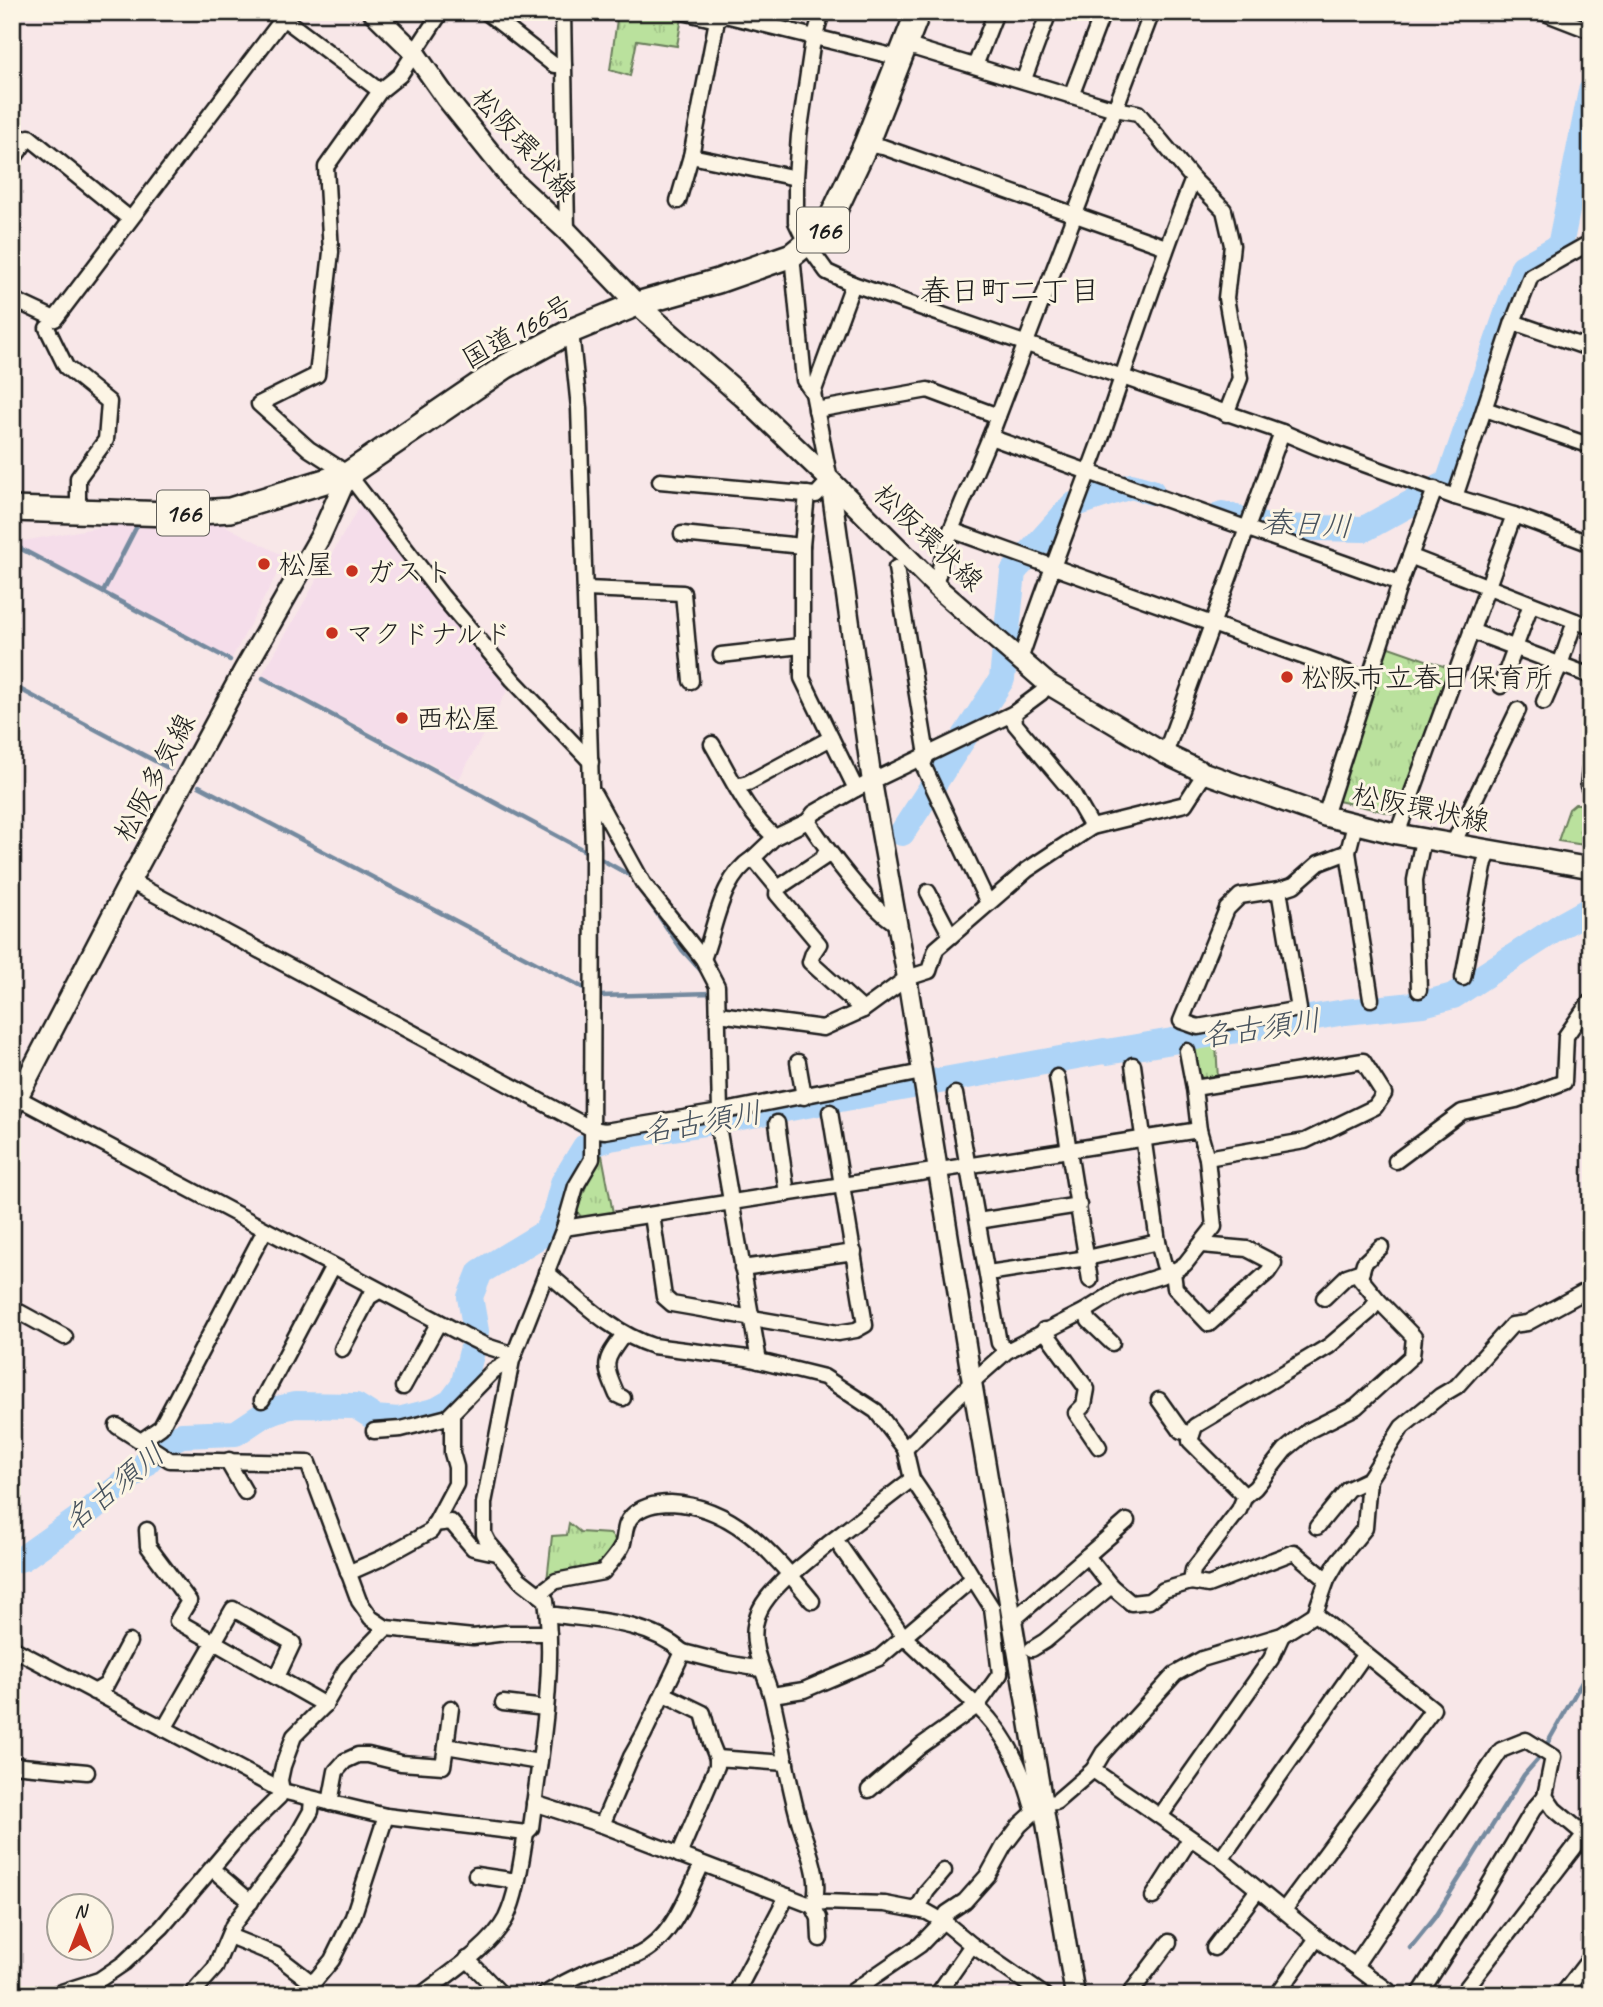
<svg xmlns="http://www.w3.org/2000/svg" width="1603" height="2007" viewBox="0 0 1603 2007" font-family="Caveat,'Klee One',sans-serif">
	<style>
		.built { fill: #f5ddea }
		.park { fill: url(#park-tufts); stroke: #6b7e5c; stroke-width: 2 }
		.lines { fill: none; stroke-linecap: round; stroke-linejoin: round }
		.stream { stroke: #748a9f; stroke-width: 4.5 }
		.river { stroke: #aed4f7; stroke-width: 26 }
		.minor-casing { stroke: #1c1c1c; stroke-width: 19 }
		.tertiary-casing { stroke: #1c1c1c; stroke-width: 23 }
		.secondary-casing { stroke: #1c1c1c; stroke-width: 24 }
		.trunk-casing { stroke: #1c1c1c; stroke-width: 28 }
		.minor { stroke: #fcf5e5; stroke-width: 14 }
		.tertiary { stroke: #fcf5e5; stroke-width: 18 }
		.secondary { stroke: #fcf5e5; stroke-width: 19 }
		.trunk { stroke: #fcf5e5; stroke-width: 23 }
		.poi-dot { fill: #c8321e; stroke: #fcf5e5; stroke-width: 2.5 }
		.labels { text-anchor: middle; stroke-width: 6; stroke-linejoin: round; paint-order: stroke }
		.shield { fill: #fcf5e5; stroke: #5f5d58; stroke-width: 2 }
		.shield-label { font-size: 26px; font-weight: bold; fill: #1c1c1c }
		.street-label { font-size: 28px; fill: #1c1c1c; stroke: #fcf5e5 }
		.poi-label { font-size: 28px; fill: #1c1c1c; stroke: #fcf5e5; text-anchor: start }
		.neighbourhood-label { font-size: 30px; fill: #1c1c1c; stroke: #fcf5e5 }
		.water-label { font-size: 30px; font-style: italic; fill: #48535e; stroke: #fcf5e5 }
	</style>
	<defs>
		<pattern id="park-tufts" width="24" height="20" patternUnits="userSpaceOnUse" patternTransform="scale(1.75)"><rect width="24" height="20" fill="#bae19d"/><path d="M3 7l-1-3M5 7V3M7 7l1-3M15 17l-1-3M17 17v-4M19 17l1-3" fill="none" stroke="#9fc087"/></pattern>
	</defs>
	<rect width="100%" height="100%" fill="#f8e7e8"/>
	<filter id="ink" filterUnits="userSpaceOnUse"><feTurbulence type="fractalNoise" baseFrequency=".0143" numOctaves="2"/><feDisplacementMap in="SourceGraphic" scale="14" xChannelSelector="R" yChannelSelector="G"/><feConvolveMatrix kernelMatrix="1 2 1 2 8 2 1 2 1" color-interpolation-filters="sRGB"/></filter>
	<g filter="url(#ink)">
		<!-- built -->
		<g class="built">
			<path d="M 360,505 L 508,689 L 459,779 L 262,675 Z"/>
			<path d="M 122,523 L 222,524 L 286,557 L 231,660 L 12,543 Z"/>
		</g>
		<!-- park -->
		<g class="park">
			<path d="M 618,12 L 660,12 L 682,17 L 677,46 L 637,40 L 630,76 L 610,70 Z"/>
			<path d="M 1386,646 L 1452,669 L 1399,815 L 1334,800 Z"/>
			<path d="M 1575,804 L 1587,804 L 1591,813 L 1591,846 L 1558,841 L 1569,809 Z"/>
			<path d="M 1216,1044 L 1218,1079 L 1204,1080 L 1198,1074 L 1194,1048 Z"/>
			<path d="M 602,1155 L 613,1213 L 581,1218 L 577,1210 L 596,1160 Z"/>
			<path d="M 569,1523 L 580,1532 L 610,1534 L 616,1540 C 608,1571 574,1573 547,1581 L 552,1536 L 567,1535 Z"/>
		</g>
		<g class="lines">
			<!-- stream -->
			<g class="stream">
				<path d="M 12,544 L 230,660"/>
				<path d="M 103,592 L 138,524"/>
				<path d="M 263,678 L 589,853"/>
				<path d="M 12,685 L 170,769"/>
				<path d="M 199,786 L 599,996 L 713,993 L 713,995"/>
				<path d="M 597,857 L 631,876 L 634,880"/>
				<path d="M 647,899 L 682,950 L 705,975"/>
				<path d="M 1410,1948 L 1435,1917 L 1524,1775 L 1539,1758 L 1591,1666"/>
			</g>
			<!-- river -->
			<g class="river">
				<path d="M 1222,514 L 1267,527 L 1364,529 L 1448,483 L 1523,267 L 1560,246 L 1591,91"/>
				<path d="M 902,833 L 1002,679 L 1013,572 L 1073,505 L 1131,486 L 1152,492"/>
				<path d="M 12,1561 L 23,1558 L 88,1512 L 138,1471 L 166,1442 L 182,1435 L 236,1433 L 263,1415 L 278,1409 L 295,1405 L 356,1406 L 375,1418 L 398,1420 L 437,1410 L 451,1402 L 463,1386 L 473,1347 L 476,1331 L 470,1297 L 480,1272 L 546,1232 L 555,1213 L 563,1183 L 585,1147 L 610,1138 L 724,1120 L 1104,1051 L 1107,1052 L 1345,1012 L 1423,1004 L 1453,996 L 1562,925 L 1591,909"/>
			</g>
			<defs>
				<g id="minor">
					<path d="M 275,12 L 380,91"/>
					<path d="M 441,12 L 400,75 L 380,91 L 326,167 L 331,252 L 317,375 L 259,404 L 309,449 L 348,474 L 442,596 L 513,680 L 591,762"/>
					<path d="M 486,12 L 554,65 L 564,65"/>
					<path d="M 563,12 L 567,231"/>
					<path d="M 683,12 L 717,20 L 691,156 L 796,178"/>
					<path d="M 822,12 L 812,46 L 799,135 L 796,178 L 796,222 L 806,243 L 827,272 L 853,284 L 1282,432 L 1317,447 L 1455,497 L 1514,515 L 1591,544"/>
					<path d="M 1542,12 L 1591,31"/>
					<path d="M 717,20 L 725,15 L 900,58"/>
					<path d="M 905,45 L 1115,109 L 1138,113 L 1193,179 L 1224,210 L 1232,245 L 1226,298 L 1240,378 L 1226,414"/>
					<path d="M 975,66 L 996,12"/>
					<path d="M 1024,79 L 1049,12"/>
					<path d="M 1071,96 L 1103,12"/>
					<path d="M 866,144 L 883,147 L 1166,247"/>
					<path d="M 12,161 L 29,137 L 130,219"/>
					<path d="M 678,201 L 691,156"/>
					<path d="M 12,299 L 55,319 L 288,12"/>
					<path d="M 1513,322 L 1591,349"/>
					<path d="M 47,328 L 66,367 L 109,402 L 106,440 L 78,478 L 78,511"/>
					<path d="M 813,393 L 853,284"/>
					<path d="M 1485,409 L 1591,446"/>
					<path d="M 816,410 L 928,390 L 998,416"/>
					<path d="M 990,437 L 1400,583"/>
					<path d="M 660,481 L 816,495 L 830,480 L 813,393 L 804,380 L 792,255"/>
					<path d="M 807,494 L 802,546 L 802,678 L 856,789 L 1014,713 L 1041,693 L 1048,684"/>
					<path d="M 1455,497 L 1513,322 L 1531,276 L 1584,246 L 1591,248"/>
					<path d="M 951,530 L 1368,680"/>
					<path d="M 682,534 L 802,546"/>
					<path d="M 1412,557 L 1591,627"/>
					<path d="M 896,568 L 927,755 L 923,765 L 988,903"/>
					<path d="M 935,585 L 951,530 L 990,437 L 1152,12"/>
					<path d="M 586,589 L 683,593 L 691,681"/>
					<path d="M 1471,631 L 1591,676"/>
					<path d="M 721,655 L 801,646"/>
					<path d="M 1020,660 C 1046,582 1076,507 1104,430 C 1133,346 1160,261 1193,179"/>
					<path d="M 1501,686 L 1531,604"/>
					<path d="M 1544,702 L 1560,665 L 1575,621"/>
					<path d="M 1014,713 L 1015,724 L 1072,792 L 1092,827"/>
					<path d="M 712,744 C 730,775 747,814 775,837"/>
					<path d="M 1165,754 L 1282,432"/>
					<path d="M 1591,762 L 1588,786 L 1591,791"/>
					<path d="M 736,786 L 748,783 L 831,738"/>
					<path d="M 856,789 L 814,813 L 808,821 C 825,847 871,910 897,924"/>
					<path d="M 1325,816 L 1400,583 L 1435,489"/>
					<path d="M 1397,834 L 1514,515"/>
					<path d="M 1453,844 L 1518,710"/>
					<path d="M 827,850 L 823,858 L 778,888 L 777,894 L 819,944 L 813,953 L 810,962 L 863,1010"/>
					<path d="M 1348,852 L 1371,999"/>
					<path d="M 130,881 L 592,1129 L 605,1131 L 720,1112 L 717,986 L 703,959 L 643,883 L 594,794"/>
					<path d="M 778,888 L 753,858 L 775,837 L 808,821"/>
					<path d="M 1279,890 L 1299,1009 L 1198,1027 L 1181,1021 L 1227,909 L 1240,896 L 1279,890 L 1294,885 L 1319,863 L 1348,852 L 1355,824"/>
					<path d="M 928,892 L 951,936"/>
					<path d="M 703,959 C 717,924 720,879 753,858"/>
					<path d="M 1463,978 L 1485,862 L 1491,850"/>
					<path d="M 1419,990 L 1415,880 L 1423,839"/>
					<path d="M 719,1014 L 823,1028 L 863,1010 L 907,978 L 929,971 L 936,949 L 1027,870 L 1092,827 L 1185,804 L 1205,773"/>
					<path d="M 1187,1051 L 1194,1088"/>
					<path d="M 798,1062 L 804,1097"/>
					<path d="M 1133,1065 L 1158,1242 L 1164,1265 L 1173,1272 L 1175,1288 L 1209,1324 L 1268,1272 L 1274,1263 L 1247,1249 L 1202,1245"/>
					<path d="M 1057,1077 L 1090,1280"/>
					<path d="M 955,1094 L 999,1343 L 1007,1351"/>
					<path d="M 18,1098 L 464,1335 L 486,1346 L 514,1355"/>
					<path d="M 720,1112 L 922,1072"/>
					<path d="M 777,1123 L 787,1194"/>
					<path d="M 1199,1130 L 1194,1088 L 1363,1061 L 1384,1094 L 1375,1107 L 1305,1141 L 1207,1158"/>
					<path d="M 719,1132 L 759,1361"/>
					<path d="M 1396,1161 L 1462,1112 L 1516,1100 L 1564,1082 L 1566,1036 L 1591,1000"/>
					<path d="M 652,1215 L 664,1297 L 672,1304 L 838,1333 L 856,1330 L 865,1325 L 830,1112"/>
					<path d="M 978,1221 L 1079,1205"/>
					<path d="M 742,1268 L 854,1252"/>
					<path d="M 546,1272 C 579,1299 612,1333 653,1346 L 747,1358 L 824,1377 L 876,1411 L 905,1449 L 972,1382 L 1007,1351 L 1085,1311 L 1120,1289 L 1173,1272 L 1185,1264 L 1214,1227 L 1207,1158 L 1199,1130 L 564,1228"/>
					<path d="M 988,1273 L 1087,1258 L 1158,1242"/>
					<path d="M 1324,1298 L 1347,1276 L 1362,1271"/>
					<path d="M 1378,1300 L 1360,1278 L 1364,1263 L 1381,1247"/>
					<path d="M 12,1308 L 65,1337"/>
					<path d="M 1085,1311 L 1089,1321 L 1112,1343"/>
					<path d="M 1044,1330 L 1087,1389 L 1084,1405 L 1076,1413 L 1099,1447"/>
					<path d="M 342,1349 L 369,1297 L 379,1291"/>
					<path d="M 403,1387 L 439,1322"/>
					<path d="M 623,1398 L 617,1395 C 603,1362 603,1363 624,1334"/>
					<path d="M 262,1400 L 333,1266"/>
					<path d="M 1159,1400 L 1181,1431 L 1192,1434"/>
					<path d="M 374,1431 L 401,1429 L 448,1417 L 493,1371 L 512,1360"/>
					<path d="M 141,1441 L 161,1427 L 265,1230"/>
					<path d="M 229,1460 L 230,1466 L 245,1492"/>
					<path d="M 912,1479 C 936,1512 952,1544 973,1578"/>
					<path d="M 434,1524 L 451,1522 L 473,1548 L 496,1553"/>
					<path d="M 1317,1527 L 1348,1489 L 1369,1479"/>
					<path d="M 147,1530 L 148,1546 L 189,1601 L 177,1621 L 325,1705"/>
					<path d="M 835,1539 L 903,1636 L 977,1706 L 922,1745 L 869,1790"/>
					<path d="M 1087,1556 L 1111,1586 L 1131,1603 L 1149,1601 L 1164,1590 L 1191,1582 L 1193,1570 L 1239,1510 L 1245,1496 L 1255,1488 L 1285,1450 L 1308,1431 L 1356,1407 L 1412,1356 L 1414,1337 L 1378,1300 L 1369,1312 L 1329,1346 L 1195,1426 L 1190,1441 L 1245,1496"/>
					<path d="M 348,1573 L 382,1558 L 431,1531 L 456,1484 L 456,1467 L 452,1453 L 452,1414"/>
					<path d="M 790,1574 C 777,1587 760,1602 756,1621 C 749,1649 766,1673 772,1698 C 782,1740 788,1783 800,1824 C 808,1849 823,1881 813,1906 L 819,1918 L 820,1939"/>
					<path d="M 791,1575 L 828,1544 L 912,1479 L 905,1449"/>
					<path d="M 1191,1582 L 1208,1585 L 1294,1552 L 1327,1580"/>
					<path d="M 539,1594 L 556,1581 L 603,1572 C 609,1564 618,1555 622,1546 C 626,1536 623,1525 632,1516 C 643,1505 657,1503 671,1503 C 735,1506 774,1555 812,1601"/>
					<path d="M 1315,1614 L 1327,1580 L 1338,1561 L 1365,1528 L 1369,1479 L 1402,1427 L 1440,1396 L 1457,1386 L 1512,1325 L 1527,1323 L 1591,1288"/>
					<path d="M 548,1615 L 556,1615 C 601,1621 648,1622 683,1652"/>
					<path d="M 1012,1621 L 1127,1521"/>
					<path d="M 386,1628 L 473,1637 L 506,1633 L 549,1633"/>
					<path d="M 12,1648 L 282,1791 L 386,1816 L 526,1833"/>
					<path d="M 1032,1649 L 1045,1641 L 1111,1586"/>
					<path d="M 94,1692 L 106,1685 L 129,1642"/>
					<path d="M 664,1694 L 703,1713 L 711,1743 L 717,1758"/>
					<path d="M 772,1695 L 804,1690 L 879,1658 L 973,1578 L 992,1608 L 1000,1674 L 977,1706 C 1006,1734 1022,1767 1032,1805 L 1056,1802 L 1093,1770 L 1103,1753 L 1175,1674 L 1202,1659 L 1282,1635 L 1315,1614 L 1365,1654"/>
					<path d="M 503,1703 L 545,1708"/>
					<path d="M 451,1708 L 446,1746 L 539,1762"/>
					<path d="M 164,1729 L 233,1609 L 293,1643 L 277,1677"/>
					<path d="M 12,1765 L 87,1772"/>
					<path d="M 1093,1770 L 1221,1859 L 1317,1938 L 1394,1995"/>
					<path d="M 330,1803 L 336,1771 L 345,1761 L 358,1755 L 368,1755 L 401,1763 L 443,1766 L 446,1746"/>
					<path d="M 534,1803 L 602,1825 L 813,1906 L 823,1902 L 885,1904 L 927,1912 L 943,1921 L 972,1945 L 1044,1995"/>
					<path d="M 1161,1815 L 1271,1659 L 1282,1635"/>
					<path d="M 602,1825 L 631,1757 L 644,1734 L 683,1652 L 726,1663 L 761,1669"/>
					<path d="M 679,1855 L 717,1766 L 717,1758 L 786,1763"/>
					<path d="M 1221,1859 L 1365,1654 L 1433,1709 L 1284,1910"/>
					<path d="M 218,1874 L 251,1902"/>
					<path d="M 476,1875 L 517,1881"/>
					<path d="M 1153,1897 L 1190,1839"/>
					<path d="M 917,1910 L 927,1891 L 944,1871"/>
					<path d="M 229,1936 L 276,1955 L 311,1982"/>
					<path d="M 1214,1948 L 1257,1891"/>
					<path d="M 467,1959 L 502,1995"/>
					<path d="M 1355,1966 L 1501,1750 L 1526,1740 L 1553,1757 L 1545,1796 L 1554,1809 L 1591,1840"/>
					<path d="M 52,1995 L 99,1980 L 124,1963 L 162,1927 L 240,1835 L 279,1797 L 282,1791 L 280,1780 L 283,1766 L 294,1736 L 325,1705 L 346,1669 L 386,1628 L 371,1618 L 359,1601 L 308,1463 L 170,1460 L 117,1426"/>
					<path d="M 191,1995 L 215,1968 L 233,1925 L 289,1850 L 311,1811 L 312,1799"/>
					<path d="M 303,1995 L 332,1960 L 353,1917 L 386,1816"/>
					<path d="M 421,1995 C 447,1975 491,1947 506,1918 C 518,1892 521,1861 526,1833 L 531,1828 C 540,1754 556,1675 546,1600 L 519,1579 L 488,1542 L 484,1534 L 484,1503 L 512,1360 L 564,1228 L 576,1186 L 592,1159 L 593,850 L 579,408 L 571,331"/>
					<path d="M 544,1995 C 564,1981 590,1970 612,1962 C 620,1959 630,1958 638,1955 C 673,1938 686,1897 702,1864"/>
					<path d="M 735,1995 L 787,1896"/>
					<path d="M 851,1995 L 853,1991 L 920,1945 L 943,1921 L 947,1913 L 965,1901 L 988,1875 L 1004,1846 L 1020,1825 L 1042,1805"/>
					<path d="M 937,1995 L 972,1945"/>
					<path d="M 1129,1995 L 1169,1942"/>
					<path d="M 1277,1995 L 1317,1938"/>
					<path d="M 1419,1995 L 1477,1905 L 1533,1810 L 1545,1796"/>
					<path d="M 1461,1995 L 1584,1835"/>
					<path d="M 1562,1995 L 1591,1957"/>
				</g>
				<path id="tertiary" d="M 830,480 L 872,782 L 907,978 L 972,1382 L 1075,1995"/>
				<g id="secondary">
					<path d="M 373,12 L 414,52 L 447,99 L 513,181 L 567,231 L 637,304 L 743,397 L 830,480 L 940,590 L 1048,684 L 1165,754 L 1205,773 L 1325,816 L 1397,834 L 1591,868"/>
					<path d="M 12,1108 L 130,881 L 243,672 L 320,537 L 348,474"/>
				</g>
				<path id="trunk" d="M 12,509 L 170,514 L 230,510 L 348,474 L 505,367 L 571,331 L 637,304 L 718,281 L 792,255 L 827,227 L 866,144 L 918,12"/>
			</defs>
			<!-- minor casing -->
			<use href="#minor" class="minor-casing"/>
			<!-- tertiary casing -->
			<use href="#tertiary" class="tertiary-casing"/>
			<!-- secondary casing -->
			<use href="#secondary" class="secondary-casing"/>
			<!-- trunk casing -->
			<use href="#trunk" class="trunk-casing"/>
			<!-- minor -->
			<use href="#minor" class="minor"/>
			<!-- tertiary -->
			<use href="#tertiary" class="tertiary"/>
			<!-- secondary -->
			<use href="#secondary" class="secondary"/>
			<!-- trunk -->
			<use href="#trunk" class="trunk"/>
		</g>
	</g>
	<!-- markers -->
	<g class="poi-dot">
		<circle cx="264" cy="564" r="7"/>
		<circle cx="352" cy="571" r="7"/>
		<circle cx="332" cy="633" r="7"/>
		<circle cx="1287" cy="677" r="7"/>
		<circle cx="402" cy="718" r="7"/>
	</g>
	<g class="labels">
		<!-- shield labels -->
		<g class="shield">
			<rect x="797" y="207.5" width="52" height="45" rx="5"/>
			<rect x="157" y="490.5" width="52" height="45" rx="5"/>
		</g>
		<g class="shield-label">
			<text x="823" y="239">166</text>
			<text x="183" y="522">166</text>
		</g>
		<!-- street labels -->
		<g class="street-label">
			<text transform="translate(525 144) rotate(48)" y="10">松阪環状線</text>
			<text transform="translate(517 331) rotate(-29)" y="10">国道166号</text>
			<text transform="translate(929 537) rotate(44)" y="10">松阪環状線</text>
			<text transform="translate(154 777) rotate(-62)" y="10">松阪多気線</text>
			<text transform="translate(1421 807) rotate(12)" y="10">松阪環状線</text>
		</g>
		<!-- poi labels -->
		<g class="poi-label">
			<text x="278" y="574">松屋</text>
			<text x="366" y="581">ガスト</text>
			<text x="346" y="643">マクドナルド</text>
			<text x="1301" y="687">松阪市立春日保育所</text>
			<text x="416" y="728">西松屋</text>
		</g>
		<!-- neighbourhood labels -->
		<g class="neighbourhood-label">
			<text x="1010" y="301">春日町二丁目</text>
		</g>
		<!-- water labels -->
		<g class="water-label">
			<text transform="translate(1307 524) rotate(3)" y="10">春日川</text>
			<text transform="translate(1261 1028) rotate(-8)" y="10">名古須川</text>
			<text transform="translate(702 1122) rotate(-10)" y="10">名古須川</text>
			<text transform="translate(114 1487) rotate(-39)" y="10">名古須川</text>
		</g>
	</g>
	<!-- margin -->
	<rect width="1603" height="2007" fill="none" stroke="#fcf5e5" stroke-width="42"/>
	<rect x="21" y="21" width="1561" height="1965" fill="none" stroke="#1c1c1c" stroke-width="2.5" filter="url(#ink)"/>
	<!-- north arrow -->
	<g transform="translate(80 1927)"><circle r="33" fill="#fcf5e5" stroke="#a29e95" stroke-width="2"/>
	<path d="M0-5L12 26L0 18L-12 26Z" fill="#c8321e"/>
	<text y="-10" font-size="19" font-weight="bold" text-anchor="middle" fill="#1c1c1c">N</text>
	</g>
</svg>
